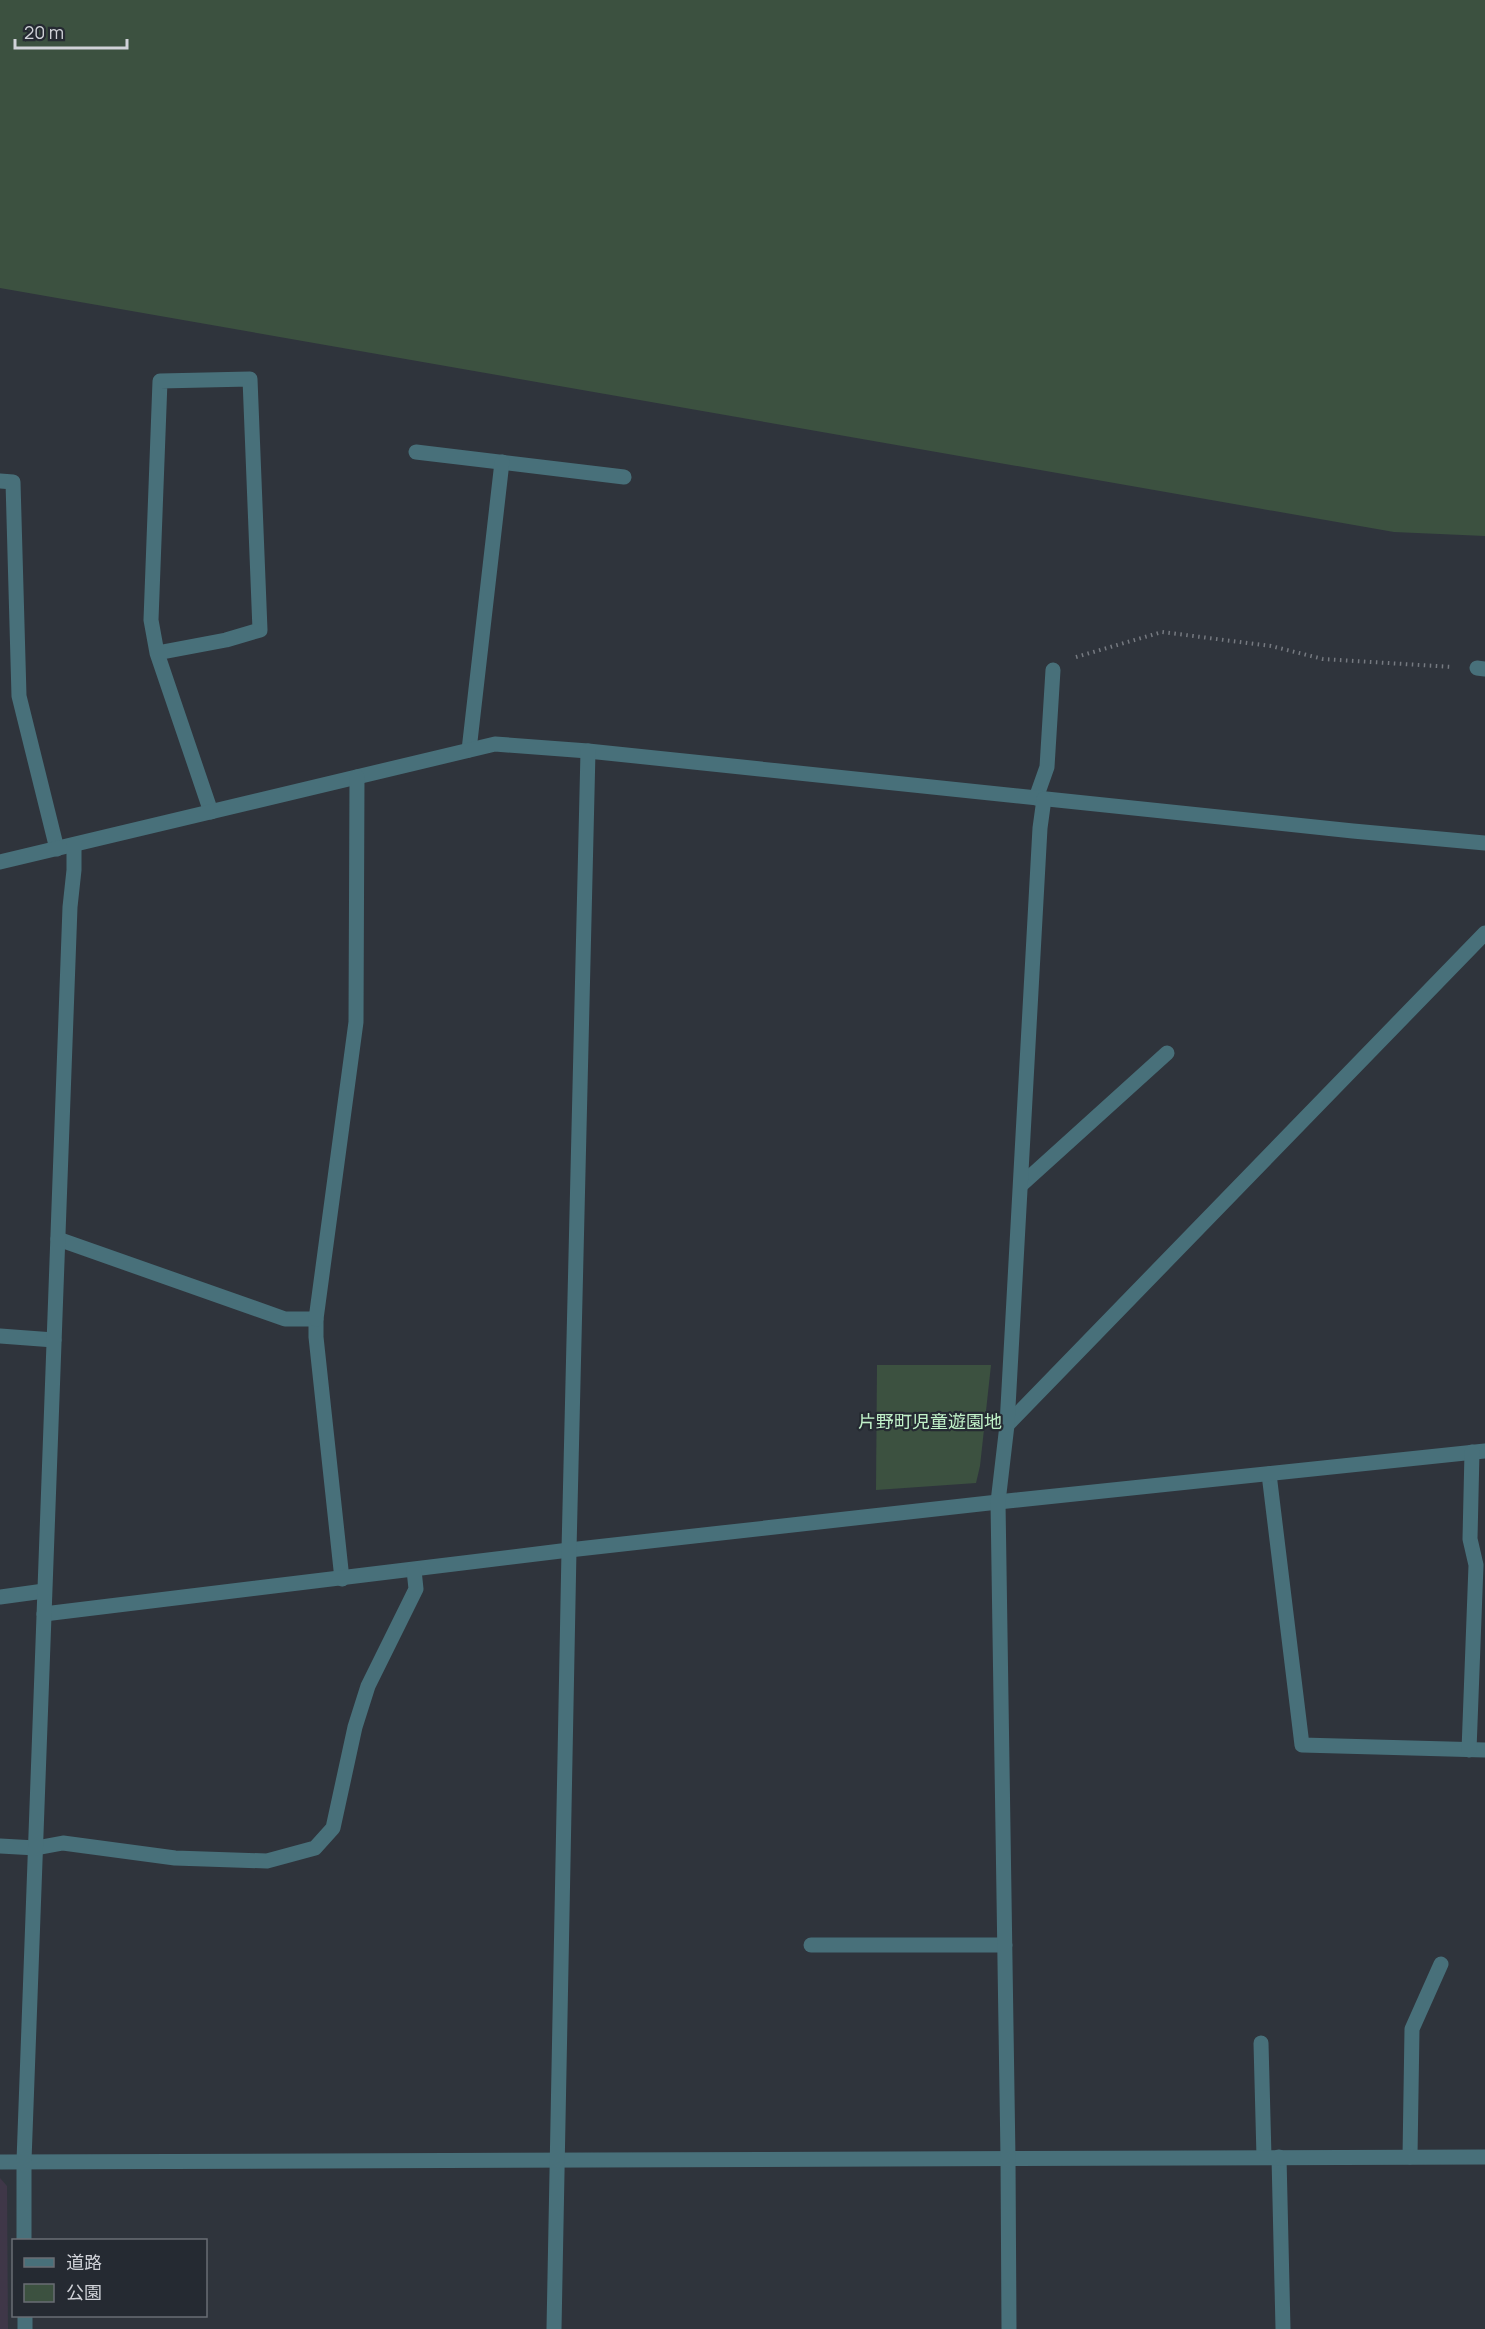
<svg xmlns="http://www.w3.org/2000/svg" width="1485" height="2329" viewBox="0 0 1485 2329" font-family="Manrope,'Noto Sans JP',sans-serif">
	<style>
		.education { fill: #3f3748 }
		.green { fill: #3c5140 }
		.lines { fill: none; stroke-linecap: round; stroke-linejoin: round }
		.path { stroke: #767a81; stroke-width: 4; stroke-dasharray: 1.5 4.5; stroke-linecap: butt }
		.minor { stroke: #48707a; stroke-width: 15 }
		.labels { text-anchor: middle; stroke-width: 4.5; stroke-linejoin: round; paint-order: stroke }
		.park-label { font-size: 18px; fill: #c1f2c9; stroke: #252a32 }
	</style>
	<rect width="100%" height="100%" fill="#2f343c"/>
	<!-- education -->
	<path class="education" d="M 0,2178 L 7,2186 L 8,2329 L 0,2329 Z"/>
	<!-- green -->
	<g class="green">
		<path d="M 0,0 L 1485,0 L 1485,536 L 1394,532 L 0,288 Z"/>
		<path d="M 877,1365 L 991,1365 L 980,1466 L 976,1483 L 876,1490 Z"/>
	</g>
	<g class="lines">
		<!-- path -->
		<path class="path" d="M 1076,657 L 1162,632 L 1271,646 L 1323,659 L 1452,667"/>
		<!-- minor -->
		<g class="minor">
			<path d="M 416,452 L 624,477"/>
			<path d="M 0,481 L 13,482 L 19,696 L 57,849"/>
			<path d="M 157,653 L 226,640 L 260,630 L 250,379 L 160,381 L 151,620 L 157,653 L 211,812"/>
			<path d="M 1477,668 L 1485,669"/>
			<path d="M 469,750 L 502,462"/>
			<path d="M 1036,798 L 1047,767 L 1053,670"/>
			<path d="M 0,862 L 495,744 L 588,751 L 1353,831 L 1485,843"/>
			<path d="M 1021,1185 L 1167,1053"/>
			<path d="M 58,1239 L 285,1319 L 316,1319 L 316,1337 L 342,1579"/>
			<path d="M 316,1319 L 356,1022 L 357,777"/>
			<path d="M 0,1336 L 54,1340"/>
			<path d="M 1007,1425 L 1485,933"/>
			<path d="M 1269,1474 L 1302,1745 L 1485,1750"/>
			<path d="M 0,1597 L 44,1591"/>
			<path d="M 44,1614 L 569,1550 L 998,1502 L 1485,1451"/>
			<path d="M 1469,1750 L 1476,1565 L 1470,1539 L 1472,1452"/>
			<path d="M 0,1846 L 36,1848 L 63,1843 L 175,1858 L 267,1861 L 315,1848 L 333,1828 L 355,1727 L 368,1686 L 416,1589 L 414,1570"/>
			<path d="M 811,1945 L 1005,1945"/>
			<path d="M 1261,2043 L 1264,2157"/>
			<path d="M 1279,2157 L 1283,2329"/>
			<path d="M 1410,2157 L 1412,2029 L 1441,1964"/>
			<path d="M 0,2162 L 1485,2157"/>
			<path d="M 24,2240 L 24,2161 L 70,907 L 74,870 L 74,845"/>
			<path d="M 25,2316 L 25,2329"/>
			<path d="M 554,2329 L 569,1550 L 588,751"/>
			<path d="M 1009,2329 L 1008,2158 L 998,1502 L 1007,1425 L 1040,828 L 1044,799"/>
		</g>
	</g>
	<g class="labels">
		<!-- park labels -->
		<g class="park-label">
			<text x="930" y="1428">片野町児童遊園地</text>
		</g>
	</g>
	<!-- legend -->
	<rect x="12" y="2239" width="195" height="78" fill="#252a32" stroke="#696d74" stroke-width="1.5"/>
	<rect x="24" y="2258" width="30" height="9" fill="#48707a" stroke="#696d74" stroke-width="1.5"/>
	<text x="66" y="2269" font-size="18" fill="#d0d2d8">道路</text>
	<rect x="24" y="2284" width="30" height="18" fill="#3c5140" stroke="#696d74" stroke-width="1.5"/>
	<text x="66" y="2299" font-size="18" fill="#d0d2d8">公園</text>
	<!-- scale -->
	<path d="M15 39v9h112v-9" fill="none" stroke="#d0d2d8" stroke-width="3"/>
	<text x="24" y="39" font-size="18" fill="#d0d2d8" stroke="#252a32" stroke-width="4.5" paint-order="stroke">20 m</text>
</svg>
